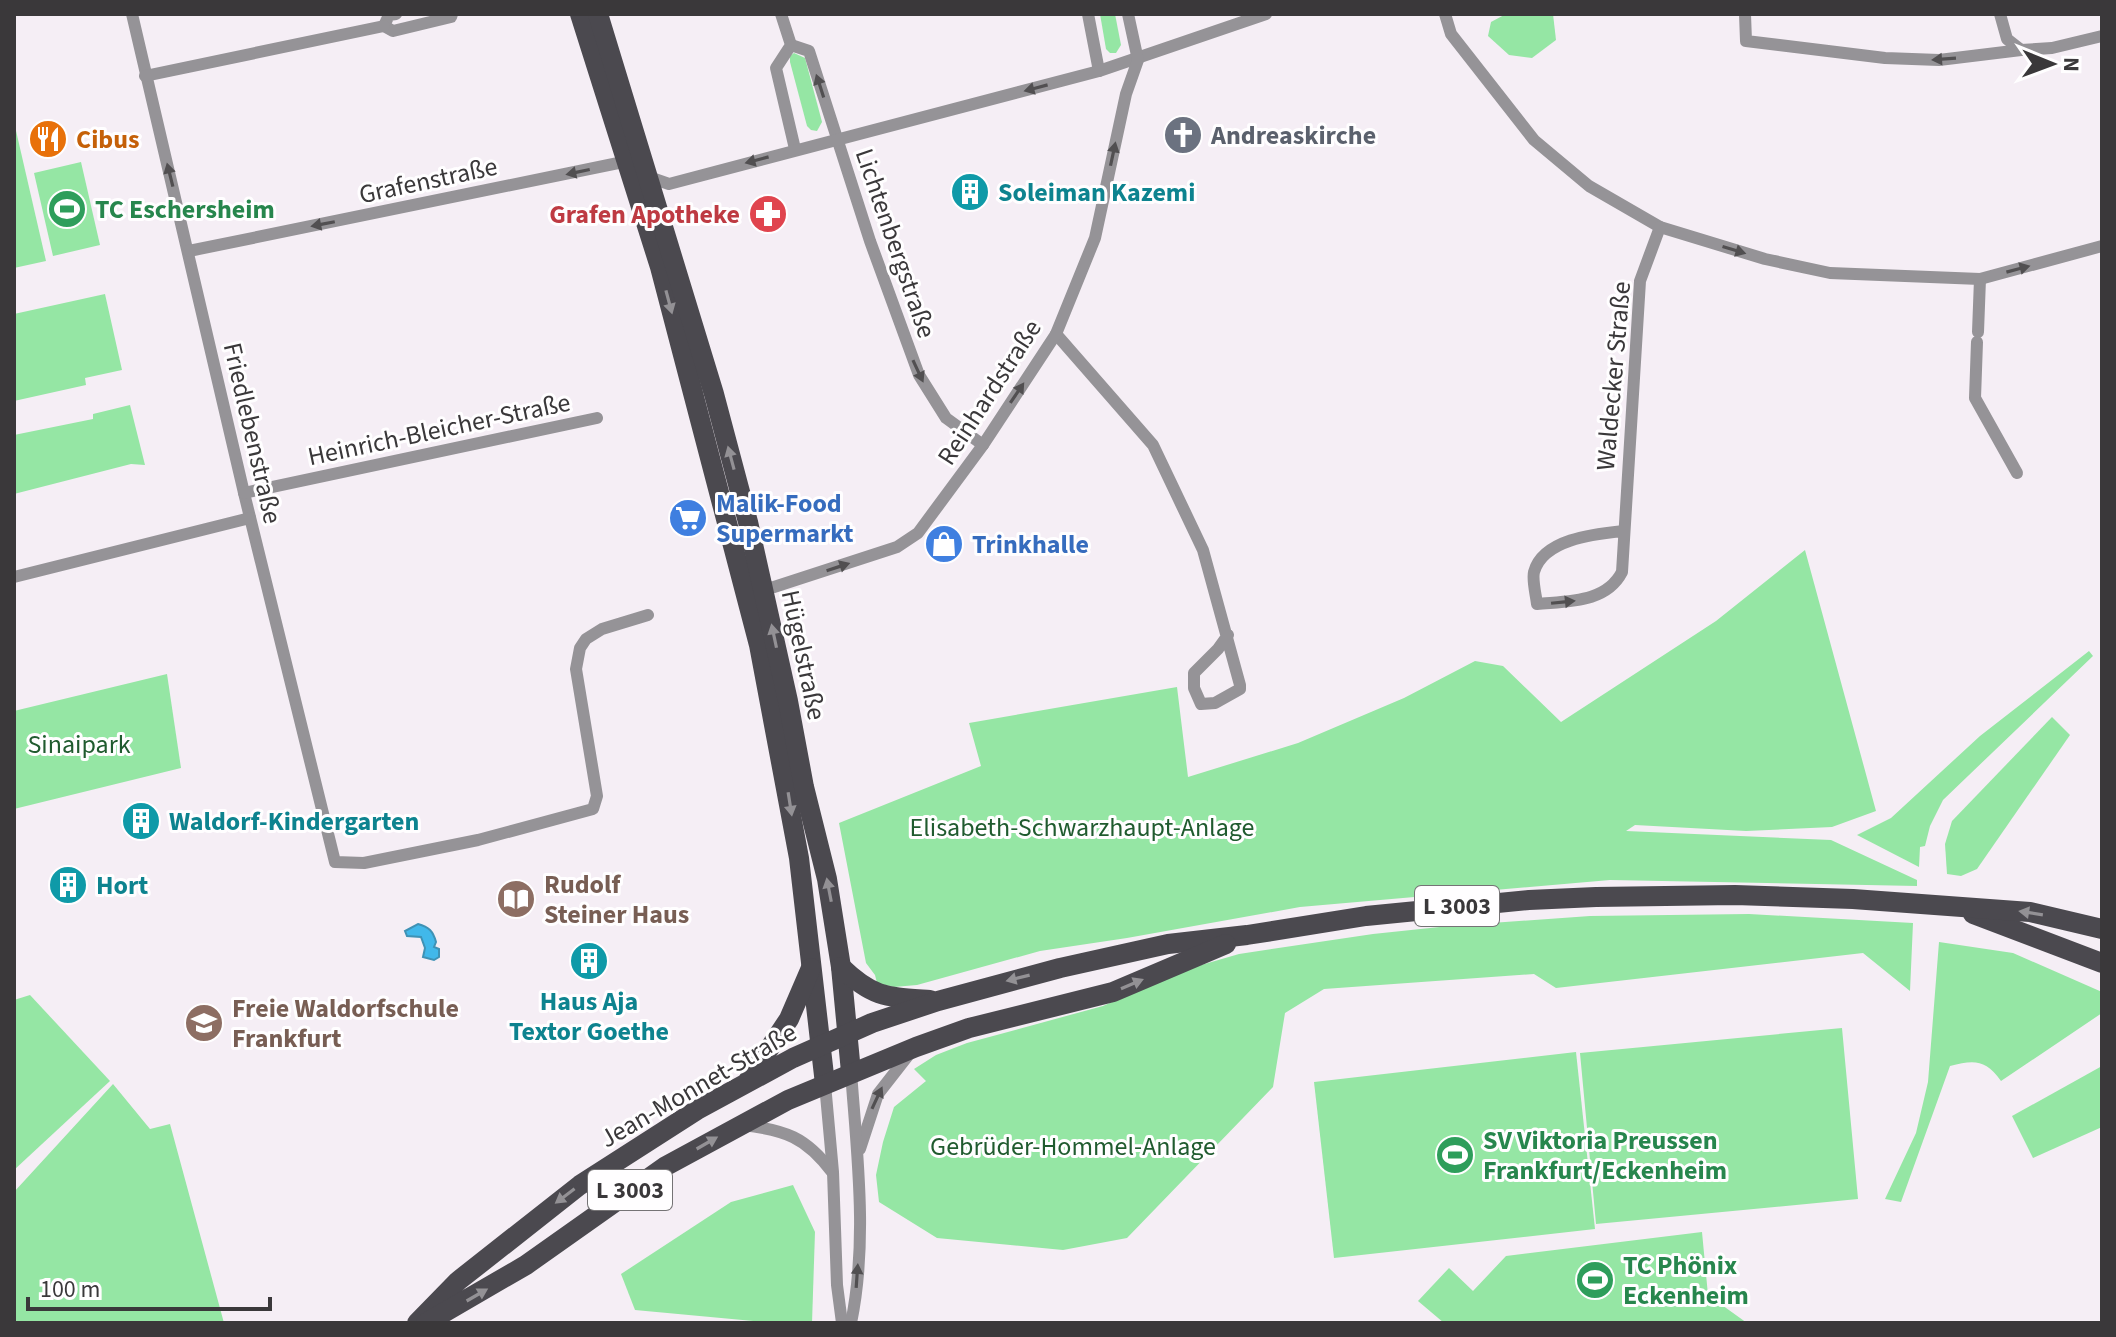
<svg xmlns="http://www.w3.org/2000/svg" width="2116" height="1337" viewBox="0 0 2116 1337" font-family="'Source Sans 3',sans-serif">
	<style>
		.green { fill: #95e6a4 }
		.water { fill: #41b8ea; stroke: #3f92b5; stroke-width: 2 }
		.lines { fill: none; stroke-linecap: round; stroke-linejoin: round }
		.minor { stroke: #959397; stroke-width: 12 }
		.primary { stroke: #4b494f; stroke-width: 20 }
		.oneway { fill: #514f51 }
		.oneway2 { fill: #939195 }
		.labels { text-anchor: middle; stroke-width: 6; stroke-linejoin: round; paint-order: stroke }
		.shield { fill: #fffeff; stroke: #757375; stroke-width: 2 }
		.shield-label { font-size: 24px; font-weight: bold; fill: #3a383a }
		.worship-label { font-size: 26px; font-weight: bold; fill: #5b616d; stroke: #fffeff; text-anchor: start }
		.food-label { font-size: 26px; font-weight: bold; fill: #c56008; stroke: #fffeff; text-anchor: start }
		.street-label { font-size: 26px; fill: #3a383a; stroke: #fffeff }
		.culture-label { font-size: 26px; font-weight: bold; fill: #0d838f; stroke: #fffeff; text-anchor: start }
		.leisure-label { font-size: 26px; font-weight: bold; fill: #27864d; stroke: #fffeff; text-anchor: start }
		.health-label { font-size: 26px; font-weight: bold; fill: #be3a42; stroke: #fffeff; text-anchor: end }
		.shop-label { font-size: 26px; font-weight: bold; fill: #366cbe; stroke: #fffeff; text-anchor: start }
		.park-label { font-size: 26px; fill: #205b2f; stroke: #fffeff }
		.education-label { font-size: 26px; font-weight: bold; fill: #785e54; stroke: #fffeff; text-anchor: start }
	</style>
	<rect width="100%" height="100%" fill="#f5eef5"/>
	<!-- green -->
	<g class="green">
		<path d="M 1100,14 L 1115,14 L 1121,45 L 1116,53 L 1110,53 L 1106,49 Z"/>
		<path d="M 1506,14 L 1553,14 L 1556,40 L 1532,58 L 1509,55 L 1488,36 L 1491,22 Z"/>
		<path d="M 794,53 L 805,58 L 822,122 L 817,131 L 811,130 L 807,126 L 790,62 L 790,56 Z"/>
		<path d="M 14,122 L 46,261 L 14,268 Z"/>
		<path d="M 81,162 L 100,245 L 53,256 L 34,173 Z"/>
		<path d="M 105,294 L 122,370 L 85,378 L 86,385 L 14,401 L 14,314 Z"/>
		<path d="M 130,405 L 145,465 L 131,464 L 14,494 L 14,435 L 93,419 L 93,414 Z"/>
		<path d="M 1805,550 L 1876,811 L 1832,827 L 1746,831 L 1635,825 L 1626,831 L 1831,840 L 1917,880 L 1917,886 L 1610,880 L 1300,907 L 1127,938 L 1040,951 L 917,985 L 894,987 L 877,983 L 875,975 L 866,963 L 839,823 L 981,766 L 969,723 L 1177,687 L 1188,777 L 1298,743 L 1404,698 L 1475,661 L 1503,666 L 1561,722 L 1716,621 Z"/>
		<path d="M 2089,651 L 2093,656 L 1943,800 L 1930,826 L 1925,846 L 1920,847 L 1919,867 L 1857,835 L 1891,818 L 1980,736 Z"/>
		<path d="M 167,674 L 181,768 L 14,809 L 14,711 Z"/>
		<path d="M 2052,717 L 2070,735 L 1977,869 L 1961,876 L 1947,874 L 1945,844 L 1952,821 Z"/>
		<path d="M 1749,914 L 1913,923 L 1910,991 L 1863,953 L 1556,988 L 1534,974 L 1324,989 L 1285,1013 L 1273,1087 L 1127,1238 L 1063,1250 L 937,1238 L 879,1202 L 876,1175 L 883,1142 L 894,1107 L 926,1081 L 914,1069 L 936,1055 L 967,1043 L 1103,1006 L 1184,970 L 1239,954 L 1373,934 L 1449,926 L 1590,916 Z"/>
		<path d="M 1939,942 L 2013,953 L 2102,992 L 2102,1013 L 2001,1081 C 1985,1059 1974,1060 1950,1066 L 1901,1202 L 1885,1199 L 1916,1133 L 1928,1082 Z"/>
		<path d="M 30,995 L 110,1081 L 14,1170 L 14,1000 Z"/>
		<path d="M 1842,1028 L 1858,1199 L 1596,1224 L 1580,1053 Z"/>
		<path d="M 1576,1052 L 1595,1229 L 1334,1258 L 1314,1082 Z"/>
		<path d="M 2102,1066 L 2102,1127 L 2033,1158 L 2012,1116 Z"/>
		<path d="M 113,1084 L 150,1129 L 170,1124 L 224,1323 L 14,1323 L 14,1192 Z"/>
		<path d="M 793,1185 L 815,1232 L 812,1323 L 776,1323 L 635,1310 L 621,1274 L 731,1202 Z"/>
		<path d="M 1702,1232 L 1708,1295 L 1747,1323 L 1444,1323 L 1418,1301 L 1449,1268 L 1473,1291 L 1506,1256 Z"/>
	</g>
	<!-- water -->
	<path class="water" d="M 418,924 C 429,927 433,931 436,942 L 434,947 L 439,949 L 439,957 L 434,960 L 423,957 L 425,948 L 421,937 L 407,936 L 405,931 Z"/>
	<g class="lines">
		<!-- minor -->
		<g class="minor">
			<path d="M 132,14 L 244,493 L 335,862 L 364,863 L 478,840 L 593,809 L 597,796 L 576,669 L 580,648 L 586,639 L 602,629 L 648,615"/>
			<path d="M 396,14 L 389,15 L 384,26 L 393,31 L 451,17 L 452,14"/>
			<path d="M 781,14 L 791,45 L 776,68 L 795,149"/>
			<path d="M 1088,14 L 1099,71"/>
			<path d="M 1445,14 L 1451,34 L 1534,140 L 1589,186 L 1660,227 L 1765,259 L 1830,273 L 1980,279 L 2102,246"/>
			<path d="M 1745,14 L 1746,41 L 1885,58 L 1939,60 L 2021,50"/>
			<path d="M 2000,14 L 2007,39 L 2021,50 L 2052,48 L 2102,36"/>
			<path d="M 791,45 L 809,51 L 870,241 L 919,375 L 946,418 L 983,445"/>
			<path d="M 145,76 L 384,26"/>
			<path d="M 646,176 L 669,184 L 1099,71 L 1266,14"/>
			<path d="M 189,251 L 628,161 L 632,164"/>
			<path d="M 1978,332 L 1980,279"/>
			<path d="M 1056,334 L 1153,445 L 1203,550 L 1240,685 L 1240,689 L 1215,703 L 1201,704 L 1194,688 L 1194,673 L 1218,649 L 1228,635"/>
			<path d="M 1977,342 L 1975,398 L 2017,473"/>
			<path d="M 244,493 L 597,418"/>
			<path d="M 1623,531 C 1595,534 1543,539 1534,572 C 1532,580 1536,595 1537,604 C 1568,601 1606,603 1622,572 L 1640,281 L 1660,227"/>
			<path d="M 14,577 L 250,518"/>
			<path d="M 763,588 L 774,587 L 897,547 L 918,533 L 983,445 L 1056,334 L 1095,238 L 1126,94 L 1138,60 L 1128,14"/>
			<path d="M 825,1084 L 833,1172 L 837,1285 L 842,1323"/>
			<path d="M 743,1125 C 785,1130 806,1137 832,1172"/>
			<path d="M 860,1149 L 878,1094 L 910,1053"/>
			<path d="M 851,1323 C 868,1242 857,1154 851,1072"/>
		</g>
		<!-- primary -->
		<g class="primary">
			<path d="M 580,14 L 660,267 L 759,645 L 799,858 L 825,1084"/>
			<path d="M 598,14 L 714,394 L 748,522 L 788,701 L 804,787 L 827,879 L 841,967 L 851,1072"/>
			<path d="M 1973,914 L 2102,963"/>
			<path d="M 841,967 C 873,998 887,997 930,1000"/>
			<path d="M 749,1079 L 789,1019 L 811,968"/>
			<path d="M 417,1323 L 458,1281 L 580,1185 L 697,1110 L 793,1058 L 872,1023 L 938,1001 L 1060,968 L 1168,944 L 1247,935 L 1366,916 L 1529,900 L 1596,897 L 1735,895 L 1853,899 L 2030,912 L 2102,929"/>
			<path d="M 426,1323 L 526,1265 L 666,1166 L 788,1100 L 916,1047 L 969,1028 L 1113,992 L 1226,944"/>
		</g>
	</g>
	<!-- one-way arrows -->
	<defs><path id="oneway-solid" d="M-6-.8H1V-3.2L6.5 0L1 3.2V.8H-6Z" transform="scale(2)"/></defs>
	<g class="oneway">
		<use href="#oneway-solid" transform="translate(1944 59) rotate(176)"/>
		<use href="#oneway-solid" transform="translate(820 86) rotate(-108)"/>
		<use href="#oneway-solid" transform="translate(1036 88) rotate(165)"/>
		<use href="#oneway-solid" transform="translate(1113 154) rotate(-78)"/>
		<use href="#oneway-solid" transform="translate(757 160) rotate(165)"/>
		<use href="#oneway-solid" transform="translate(578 172) rotate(168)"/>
		<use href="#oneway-solid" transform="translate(170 175) rotate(-104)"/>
		<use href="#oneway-solid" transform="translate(323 224) rotate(169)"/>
		<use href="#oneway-solid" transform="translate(1734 250) rotate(17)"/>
		<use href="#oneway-solid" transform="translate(2018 269) rotate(-15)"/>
		<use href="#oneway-solid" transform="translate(918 371) rotate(65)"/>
		<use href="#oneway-solid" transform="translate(1017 393) rotate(-56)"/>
		<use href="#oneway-solid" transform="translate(838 567) rotate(-18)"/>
		<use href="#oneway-solid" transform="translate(1563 602) rotate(-6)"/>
		<use href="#oneway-solid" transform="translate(877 1098) rotate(-65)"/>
		<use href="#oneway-solid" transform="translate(857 1276) rotate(-86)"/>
	</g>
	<g class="oneway2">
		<use href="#oneway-solid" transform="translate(669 302) rotate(75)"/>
		<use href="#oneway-solid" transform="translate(731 458) rotate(-105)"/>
		<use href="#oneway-solid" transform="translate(774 636) rotate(-102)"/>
		<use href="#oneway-solid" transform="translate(790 804) rotate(81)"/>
		<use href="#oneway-solid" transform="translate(829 890) rotate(-101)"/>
		<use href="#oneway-solid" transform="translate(2031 913) rotate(-171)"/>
		<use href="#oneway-solid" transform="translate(1018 978) rotate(166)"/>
		<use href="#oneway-solid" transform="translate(1132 984) rotate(-23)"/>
		<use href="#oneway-solid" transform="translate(707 1143) rotate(-30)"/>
		<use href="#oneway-solid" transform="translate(565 1196) rotate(143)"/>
		<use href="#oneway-solid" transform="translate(477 1295) rotate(-30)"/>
	</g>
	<!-- icons -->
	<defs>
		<symbol id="church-disc" viewBox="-11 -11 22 22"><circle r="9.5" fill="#6b7280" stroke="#fffeff"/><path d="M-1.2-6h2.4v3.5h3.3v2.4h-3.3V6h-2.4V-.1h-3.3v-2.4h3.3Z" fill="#fff"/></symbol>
		<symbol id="restaurant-disc" viewBox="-11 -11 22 22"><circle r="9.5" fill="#e8710a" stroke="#fffeff"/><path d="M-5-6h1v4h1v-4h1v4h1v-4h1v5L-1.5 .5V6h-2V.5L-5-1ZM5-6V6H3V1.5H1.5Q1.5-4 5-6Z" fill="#fff"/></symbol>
		<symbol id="building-disc" viewBox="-11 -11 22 22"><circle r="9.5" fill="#0f9aa8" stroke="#fffeff"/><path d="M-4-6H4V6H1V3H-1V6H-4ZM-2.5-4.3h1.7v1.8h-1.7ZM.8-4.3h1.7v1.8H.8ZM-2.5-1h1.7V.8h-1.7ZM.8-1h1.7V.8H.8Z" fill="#fff"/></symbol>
		<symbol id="stadium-disc" viewBox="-11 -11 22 22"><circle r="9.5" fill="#2e9e5b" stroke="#fffeff"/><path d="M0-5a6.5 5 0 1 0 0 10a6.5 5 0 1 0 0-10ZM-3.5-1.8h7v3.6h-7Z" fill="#fff"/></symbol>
		<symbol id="pharmacy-disc" viewBox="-11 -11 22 22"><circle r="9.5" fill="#e0444e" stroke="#fffeff"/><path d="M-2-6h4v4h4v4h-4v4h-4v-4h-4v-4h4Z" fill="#fff"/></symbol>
		<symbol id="supermarket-disc" viewBox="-11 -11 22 22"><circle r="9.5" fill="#3f7fe0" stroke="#fffeff"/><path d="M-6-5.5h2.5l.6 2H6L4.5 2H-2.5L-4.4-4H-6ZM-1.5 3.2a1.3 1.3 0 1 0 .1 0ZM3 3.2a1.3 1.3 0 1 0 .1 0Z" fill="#fff"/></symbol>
		<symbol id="shop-disc" viewBox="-11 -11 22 22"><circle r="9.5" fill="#3f7fe0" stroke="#fffeff"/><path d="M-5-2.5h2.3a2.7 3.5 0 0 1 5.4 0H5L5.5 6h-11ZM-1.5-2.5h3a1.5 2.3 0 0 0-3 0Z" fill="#fff"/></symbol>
		<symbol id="library-disc" viewBox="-11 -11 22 22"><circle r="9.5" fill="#8d6e63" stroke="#fffeff"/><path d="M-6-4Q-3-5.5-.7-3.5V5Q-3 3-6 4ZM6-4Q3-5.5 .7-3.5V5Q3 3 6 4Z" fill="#fff"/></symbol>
		<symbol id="school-disc" viewBox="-11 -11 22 22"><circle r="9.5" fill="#8d6e63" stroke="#fffeff"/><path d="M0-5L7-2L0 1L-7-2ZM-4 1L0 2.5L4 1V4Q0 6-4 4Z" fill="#fff"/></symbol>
	</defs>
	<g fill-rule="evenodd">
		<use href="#church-disc" x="1161" y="113" width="44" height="44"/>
		<use href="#restaurant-disc" x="26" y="117" width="44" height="44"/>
		<use href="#building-disc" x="948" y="170" width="44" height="44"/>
		<use href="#stadium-disc" x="45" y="187" width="44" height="44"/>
		<use href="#pharmacy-disc" x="746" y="192" width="44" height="44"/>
		<use href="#supermarket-disc" x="666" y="496" width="44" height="44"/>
		<use href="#shop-disc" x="922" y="522" width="44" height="44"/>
		<use href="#building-disc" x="119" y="799" width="44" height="44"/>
		<use href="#building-disc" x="46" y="863" width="44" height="44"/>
		<use href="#library-disc" x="494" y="877" width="44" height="44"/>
		<use href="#building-disc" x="567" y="939" width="44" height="44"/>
		<use href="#school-disc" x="182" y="1001" width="44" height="44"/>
		<use href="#stadium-disc" x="1433" y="1133" width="44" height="44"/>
		<use href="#stadium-disc" x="1573" y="1258" width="44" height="44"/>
	</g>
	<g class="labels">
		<!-- shield labels -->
		<g class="shield">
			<rect x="1415" y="886" width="84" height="40" rx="6"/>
			<rect x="588" y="1170" width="84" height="40" rx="6"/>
		</g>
		<g class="shield-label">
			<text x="1457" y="914">L 3003</text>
			<text x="630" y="1198">L 3003</text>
		</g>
		<!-- worship labels -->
		<g class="worship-label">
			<text x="1211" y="144">Andreaskirche</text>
		</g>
		<!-- food labels -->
		<g class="food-label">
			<text x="76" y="148">Cibus</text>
		</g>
		<!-- street labels -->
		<g class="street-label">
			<text transform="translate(428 180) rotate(-12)" y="9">Grafenstraße</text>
			<text transform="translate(896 243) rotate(71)" y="9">Lichtenbergstraße</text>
			<text transform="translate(1613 376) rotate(-85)" y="9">Waldecker Straße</text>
			<text transform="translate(989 392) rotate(-57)" y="9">Reinhardstraße</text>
			<text transform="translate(439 429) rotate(-12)" y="9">Heinrich-Bleicher-Straße</text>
			<text transform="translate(253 433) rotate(77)" y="9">Friedlebenstraße</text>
			<text transform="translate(804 655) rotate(78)" y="9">Hügelstraße</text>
			<text transform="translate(698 1085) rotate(-30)" y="9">Jean-Monnet-Straße</text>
		</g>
		<!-- culture labels -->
		<g class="culture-label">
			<text x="998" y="201">Soleiman Kazemi</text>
			<text x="169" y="830">Waldorf-Kindergarten</text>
			<text x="96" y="894">Hort</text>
			<text x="589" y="1010" text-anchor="middle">Haus Aja<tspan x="589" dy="30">Textor Goethe</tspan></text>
		</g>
		<!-- leisure labels -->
		<g class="leisure-label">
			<text x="95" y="218">TC Eschersheim</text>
			<text x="1483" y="1149">SV Viktoria Preussen<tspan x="1483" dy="30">Frankfurt/Eckenheim</tspan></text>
			<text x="1623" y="1274">TC Phönix<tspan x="1623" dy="30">Eckenheim</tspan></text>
		</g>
		<!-- health labels -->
		<g class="health-label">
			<text x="740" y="223">Grafen Apotheke</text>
		</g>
		<!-- shop labels -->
		<g class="shop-label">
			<text x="716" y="512">Malik-Food<tspan x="716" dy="30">Supermarkt</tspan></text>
			<text x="972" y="553">Trinkhalle</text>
		</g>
		<!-- park labels -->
		<g class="park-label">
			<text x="79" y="753">Sinaipark</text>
			<text x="1082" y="836">Elisabeth-Schwarzhaupt-Anlage</text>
			<text x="1073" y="1155">Gebrüder-Hommel-Anlage</text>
		</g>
		<!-- education labels -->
		<g class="education-label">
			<text x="544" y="893">Rudolf<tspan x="544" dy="30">Steiner Haus</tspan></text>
			<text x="232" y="1017">Freie Waldorfschule<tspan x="232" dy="30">Frankfurt</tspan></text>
		</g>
	</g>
	<!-- border -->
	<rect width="2116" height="1337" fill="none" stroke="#3a383a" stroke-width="32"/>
	<!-- north arrow -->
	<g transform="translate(2052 64) rotate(91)" stroke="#fffeff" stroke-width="6" paint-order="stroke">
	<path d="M0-6L14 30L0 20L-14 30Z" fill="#3a383a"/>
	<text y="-12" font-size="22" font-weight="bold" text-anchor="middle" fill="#3a383a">N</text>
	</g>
	<!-- scale -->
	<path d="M28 1297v12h242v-12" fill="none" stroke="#3a383a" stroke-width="4"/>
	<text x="40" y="1297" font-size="24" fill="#3a383a" stroke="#fffeff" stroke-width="6" paint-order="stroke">100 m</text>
</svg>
